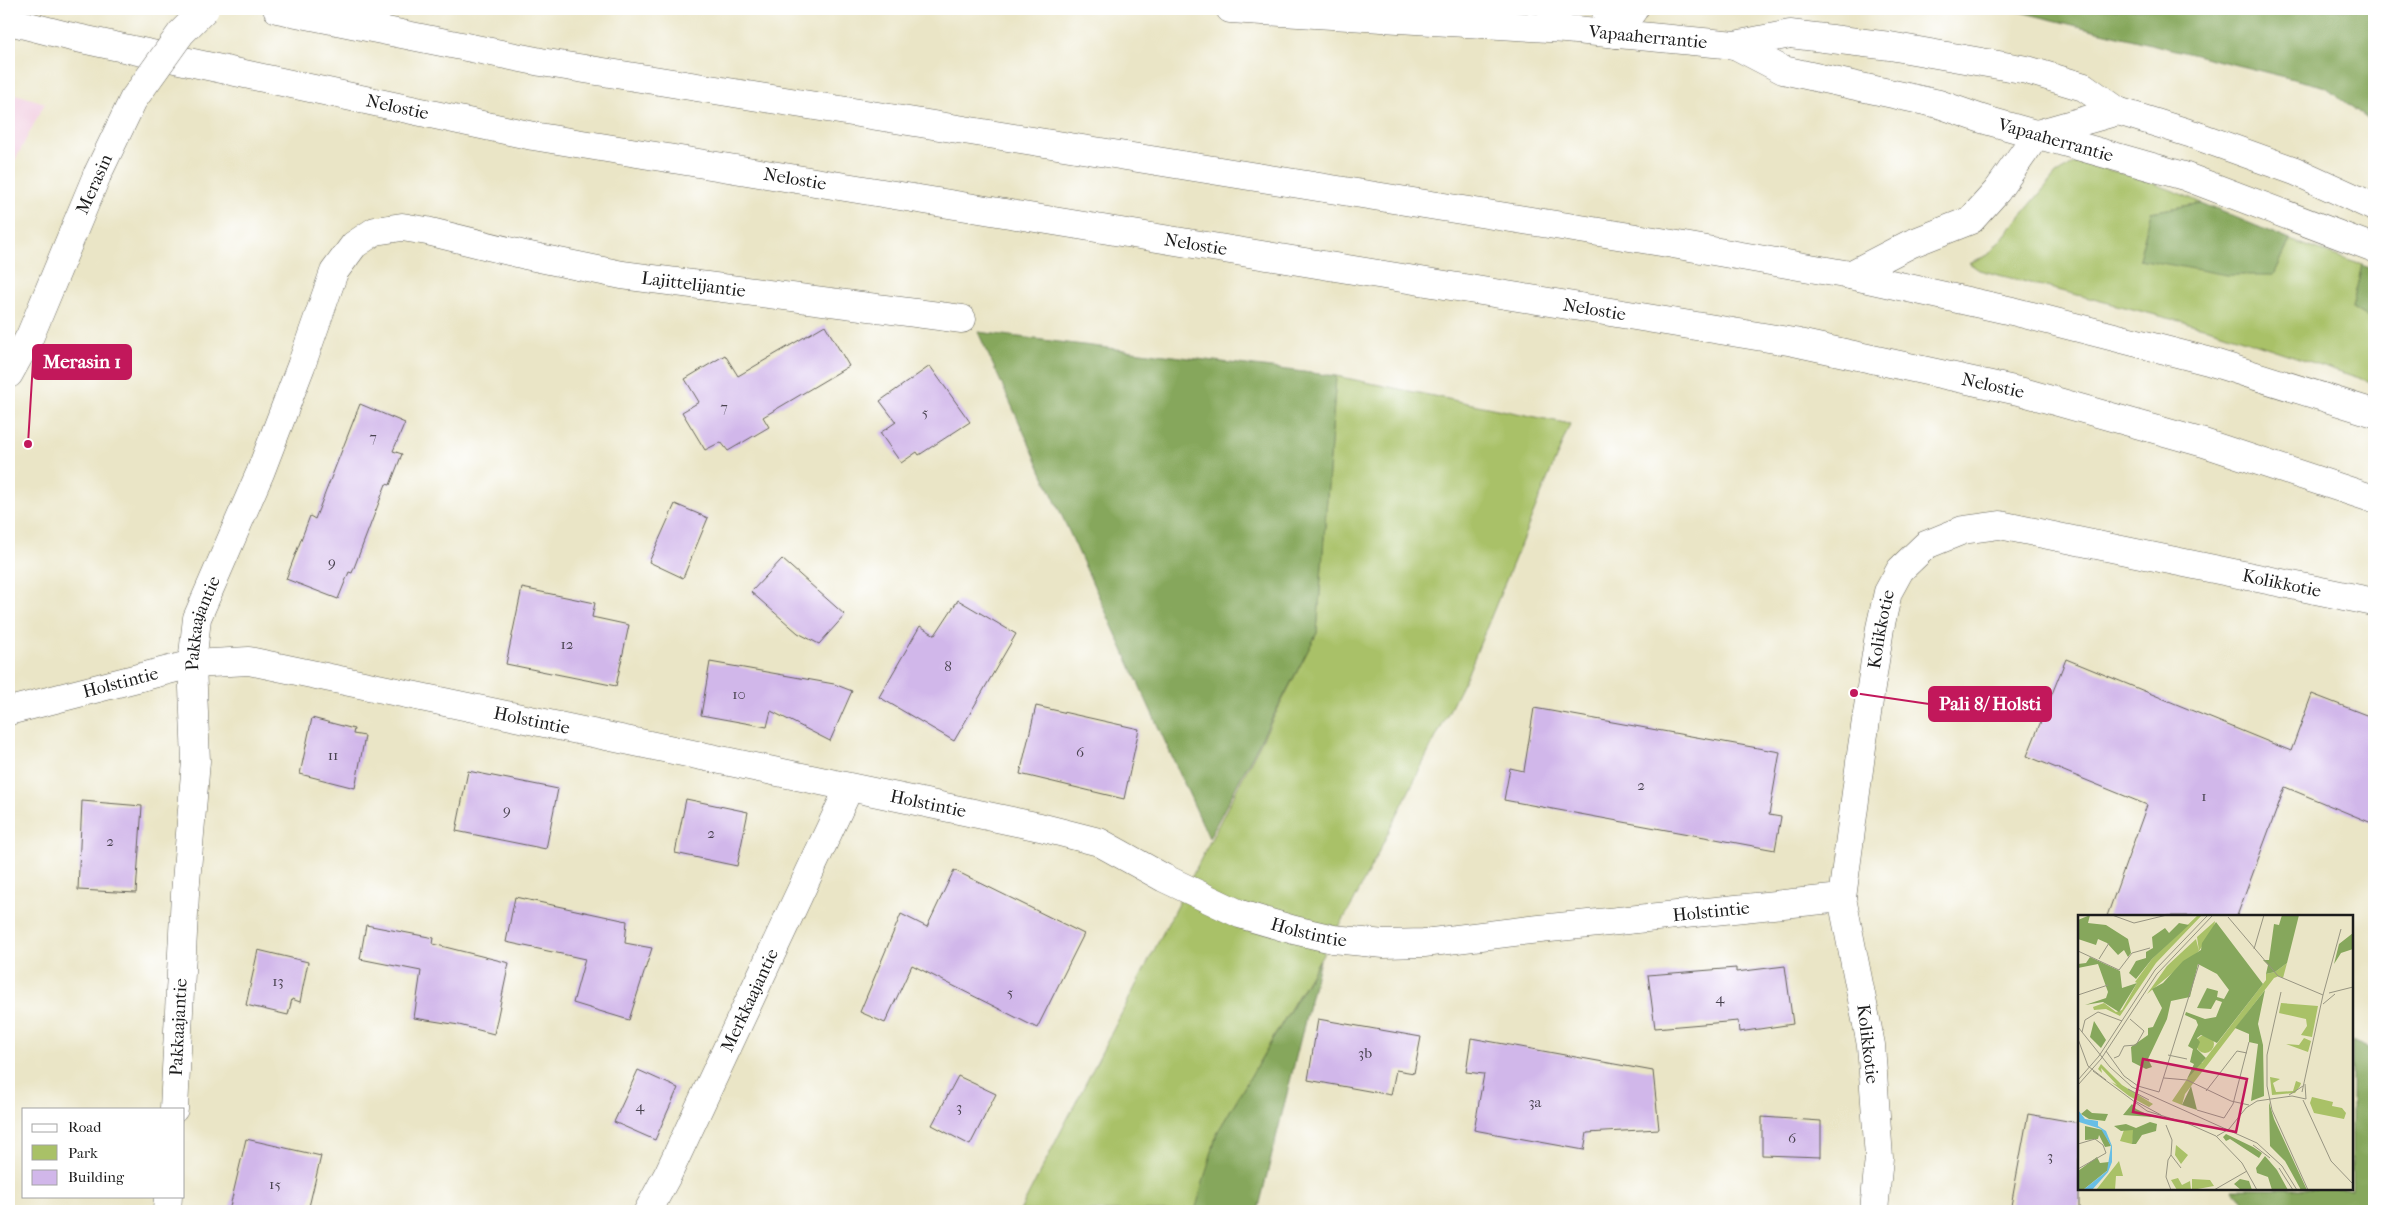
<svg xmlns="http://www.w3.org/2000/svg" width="2383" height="1220" viewBox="0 0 2383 1220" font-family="'IM FELL French Canon',serif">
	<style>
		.built { fill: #f2cfe1 }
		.green { fill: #a9c167; stroke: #626e42 }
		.forest { fill: #86a75c; stroke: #51623c }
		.building { fill: #d1b7ea }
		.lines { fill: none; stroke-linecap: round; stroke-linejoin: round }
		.minor-casing { stroke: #646258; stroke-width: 29 }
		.tertiary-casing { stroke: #646258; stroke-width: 29 }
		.trunk-casing { stroke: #646258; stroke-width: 29 }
		.minor { stroke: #fff; stroke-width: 28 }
		.tertiary { stroke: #fff; stroke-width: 28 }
		.trunk { stroke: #fff; stroke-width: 28 }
		.tertiary-bridge-casing { stroke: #646258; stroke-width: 29; stroke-linecap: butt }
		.tertiary-bridge { stroke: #fff; stroke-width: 28 }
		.labels { text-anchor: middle; stroke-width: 4.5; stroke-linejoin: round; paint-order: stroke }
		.number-label { font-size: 15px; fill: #494350 }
		.street-label { font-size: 18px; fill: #1c1c1c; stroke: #fff }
		.inset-road { fill: none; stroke: #989582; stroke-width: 1 }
		.view { fill: #c2185b; fill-opacity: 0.15; stroke: #c2185b; stroke-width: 2.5 }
		.inset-edge { fill: none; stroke: #1c1c1c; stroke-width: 2.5 }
		.leader { fill: none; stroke: #c2185b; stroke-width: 2 }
		.callout-dot { fill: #c2185b; stroke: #fff; stroke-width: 2 }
		.callout { fill: #c2185b; stroke: #c2185b; stroke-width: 2 }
		.callout-label { font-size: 19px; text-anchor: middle; font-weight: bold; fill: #fff }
	</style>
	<rect width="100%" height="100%" fill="#fff"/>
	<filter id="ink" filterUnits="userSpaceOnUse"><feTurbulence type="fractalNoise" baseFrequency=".02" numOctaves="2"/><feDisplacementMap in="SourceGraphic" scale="10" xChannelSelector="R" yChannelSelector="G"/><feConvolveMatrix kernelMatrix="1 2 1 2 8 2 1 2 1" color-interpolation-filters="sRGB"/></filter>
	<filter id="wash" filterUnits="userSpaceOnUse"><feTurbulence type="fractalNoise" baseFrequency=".0096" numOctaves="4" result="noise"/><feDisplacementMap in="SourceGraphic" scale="20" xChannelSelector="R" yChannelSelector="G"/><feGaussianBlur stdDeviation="1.12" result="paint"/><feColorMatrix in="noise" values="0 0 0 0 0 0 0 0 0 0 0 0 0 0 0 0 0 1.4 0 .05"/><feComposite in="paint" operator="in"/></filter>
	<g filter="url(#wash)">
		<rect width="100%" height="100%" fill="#eae5c6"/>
		<!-- built -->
		<path class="built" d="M 9,92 L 45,103 L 9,172 Z"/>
		<!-- green -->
		<g class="green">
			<path d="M 2075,163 C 2118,170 2161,184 2201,203 L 2151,212 L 2139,259 L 2274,275 L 2290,240 L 2362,265 L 2352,308 L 2374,320 L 2374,383 L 2215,330 L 1979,270 L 1969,263 L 1988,255 L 2056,174 Z"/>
			<path d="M 1336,376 L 1570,424 L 1468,673 L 1353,903 L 1217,1133 L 1196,1211 L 1020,1211 L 1317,633 Z"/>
		</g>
		<!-- forest -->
		<g class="forest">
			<path d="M 2008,9 L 2374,9 L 2374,124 L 2326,87 Z"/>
			<path d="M 2201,203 L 2290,240 L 2274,275 L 2227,275 L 2139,259 L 2151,212 Z"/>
			<path d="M 2362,265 L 2374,270 L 2374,320 L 2352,308 Z"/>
			<path d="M 978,332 L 1336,376 L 1317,633 L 1209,838 Z"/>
			<path d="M 1320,960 L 1258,1211 L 1195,1211 L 1217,1133 Z"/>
			<path d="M 2352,1041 L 2374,1050 L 2374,1211 L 2252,1211 L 2232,1189 L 2352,1189 Z"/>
		</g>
		<g id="blocks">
			<!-- building -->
			<g class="building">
				<path d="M 825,325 L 849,366 L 763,417 L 769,427 L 728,451 L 721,442 L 705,450 L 682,412 L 699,402 L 685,379 L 725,355 L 738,376 Z"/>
				<path d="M 930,366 L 970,422 L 919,455 L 917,452 L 901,463 L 880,433 L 896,422 L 880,401 Z"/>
				<path d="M 360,404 L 405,423 L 393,451 L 402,454 L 390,485 L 386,484 L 352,573 L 349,572 L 338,599 L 286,579 L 310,516 L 315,519 Z"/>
				<path d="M 675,504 L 708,518 L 683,578 L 649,562 Z"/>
				<path d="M 782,559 L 845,615 L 819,644 L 798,633 L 751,592 Z"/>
				<path d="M 522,588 L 595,603 L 592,617 L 629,625 L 616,686 L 506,664 Z"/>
				<path d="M 958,600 L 1016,634 L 954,741 L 879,697 L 920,626 L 935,635 Z"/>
				<path d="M 2066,659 L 2291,751 L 2312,694 L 2374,718 L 2374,824 L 2285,787 L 2237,916 L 2107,916 L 2147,805 L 2027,756 Z"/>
				<path d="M 710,662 L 834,684 L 852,691 L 830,741 L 771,711 L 767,727 L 701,715 Z"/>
				<path d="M 1036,706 L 1139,729 L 1124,799 L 1020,774 Z"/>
				<path d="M 1534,708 L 1780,752 L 1769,815 L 1781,817 L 1775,850 L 1504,800 L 1510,768 L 1524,771 Z"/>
				<path d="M 312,718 L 354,729 L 353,734 L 365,736 L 355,788 L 300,774 Z"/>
				<path d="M 468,771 L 558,789 L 546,849 L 456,831 Z"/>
				<path d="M 686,799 L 748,812 L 737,866 L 675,853 Z"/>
				<path d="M 82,801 L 142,806 L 136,893 L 78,890 Z"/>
				<path d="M 954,870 L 1084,934 L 1037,1028 L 912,965 L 885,1023 L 860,1012 L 901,914 L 927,927 Z"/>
				<path d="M 515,897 L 627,921 L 625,943 L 652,948 L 629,1020 L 573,1003 L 585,959 L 506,942 Z"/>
				<path d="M 366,925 L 434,938 L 433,944 L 509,963 L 494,1034 L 459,1025 L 414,1018 L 421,971 L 360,959 Z"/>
				<path d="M 258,950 L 308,962 L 300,1002 L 292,999 L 288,1015 L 246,1005 Z"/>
				<path d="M 1785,966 L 1793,1024 L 1739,1032 L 1738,1021 L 1655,1028 L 1648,975 L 1736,968 L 1736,972 Z"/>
				<path d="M 1318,1019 L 1421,1037 L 1414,1073 L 1396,1070 L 1391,1095 L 1308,1080 Z"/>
				<path d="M 1471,1038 L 1653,1071 L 1659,1129 L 1587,1133 L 1584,1150 L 1474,1130 L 1484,1074 L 1466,1072 Z"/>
				<path d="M 638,1070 L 678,1088 L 655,1140 L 614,1122 Z"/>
				<path d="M 958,1076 L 996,1094 L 970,1145 L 932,1125 Z"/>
				<path d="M 2028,1114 L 2079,1123 L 2079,1211 L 2010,1211 Z"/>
				<path d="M 1762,1117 L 1821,1121 L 1821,1157 L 1762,1155 Z"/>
				<path d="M 246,1139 L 321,1156 L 308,1211 L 229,1211 Z"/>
			</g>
		</g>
	</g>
	<g filter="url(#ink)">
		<use href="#blocks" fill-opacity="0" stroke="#646258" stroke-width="1"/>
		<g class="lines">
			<defs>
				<g id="minor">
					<path d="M 1605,9 L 1616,34 L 1634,9"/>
					<path id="s1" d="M 9,711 L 192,664 L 249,661 L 1040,827 L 1099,842 L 1164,878 L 1240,914 L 1294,930 L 1333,939 L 1384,944 L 1424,943 L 1530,930 L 1842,898"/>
					<path id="s2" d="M 174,1109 L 185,894 L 196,761 L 192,664 L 197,618 L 260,473 L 301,366 L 334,272 L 354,245 L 375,231 L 402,227 L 427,231 L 525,255 L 622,275 L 962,319"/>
					<path d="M 167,1211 L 168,1196"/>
					<path id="s3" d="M 648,1211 L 668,1174 L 849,788"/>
					<path id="s4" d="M 1874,1211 L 1879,1158 L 1871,1045 L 1842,898 L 1862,747 L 1880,628 L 1888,592 L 1900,570 L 1926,545 L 1963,530 L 2000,525 L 2374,602"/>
				</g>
				<g id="tertiary">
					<path id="s5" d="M 1230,9 L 1565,29 L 1735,45 L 1790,34 L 1890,46 L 2027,70 L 2084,87 L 2118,111 L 2192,134 L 2295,171 L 2374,207"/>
					<path id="s6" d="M 1735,45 L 1783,70 L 1939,104 L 1982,119 L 2184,176 L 2374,248"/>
					<path d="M 9,374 L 30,336 L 97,175"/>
				</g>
				<g id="trunk">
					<path d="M 277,9 L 541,62 L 1661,242 L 1850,275 L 2012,311 L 2208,361 L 2374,413"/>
					<path id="s7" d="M 9,21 L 68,36 L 533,136 L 1794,342 L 2023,392 L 2204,443 L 2374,499"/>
					<path d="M 1850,275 L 1910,244 L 1971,220 L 1997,191 L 2037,134 L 2118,111"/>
				</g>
			</defs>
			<!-- minor casing -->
			<use href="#minor" class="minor-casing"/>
			<!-- tertiary casing -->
			<use href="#tertiary" class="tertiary-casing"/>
			<!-- trunk casing -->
			<use href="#trunk" class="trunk-casing"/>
			<!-- minor -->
			<use href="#minor" class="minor"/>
			<!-- tertiary -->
			<use href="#tertiary" class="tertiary"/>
			<!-- trunk -->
			<use href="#trunk" class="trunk"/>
			<defs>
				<path id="tertiary-bridge" d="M 97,175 L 133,100 L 181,33 L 205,9"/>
			</defs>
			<!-- tertiary-bridge casing -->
			<use href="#tertiary-bridge" class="tertiary-bridge-casing"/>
			<!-- tertiary-bridge -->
			<use href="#tertiary-bridge" class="tertiary-bridge"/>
		</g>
	</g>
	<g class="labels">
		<!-- number labels -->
		<g class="number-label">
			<text x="724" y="412">7</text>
			<text x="925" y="417">5</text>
			<text x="373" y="442">7</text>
			<text x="332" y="567">9</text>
			<text x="567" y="649">12</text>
			<text x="948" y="671">8</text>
			<text x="739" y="699">10</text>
			<text x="1080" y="757">6</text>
			<text x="333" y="760">11</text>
			<text x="1641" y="790">2</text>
			<text x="2204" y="801">1</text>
			<text x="507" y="815">9</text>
			<text x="711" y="838">2</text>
			<text x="110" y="846">2</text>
			<text x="278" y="986">13</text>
			<text x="1010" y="997">5</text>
			<text x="1720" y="1003">4</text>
			<text x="1365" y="1058">3b</text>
			<text x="1535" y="1107">3a</text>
			<text x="640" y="1111">4</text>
			<text x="959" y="1112">3</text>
			<text x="1792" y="1143">6</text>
			<text x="2050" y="1161">3</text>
			<text x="275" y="1189">15</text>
		</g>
		<!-- street labels -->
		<g class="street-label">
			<text dy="6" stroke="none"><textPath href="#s5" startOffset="419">Vapaaherrantie</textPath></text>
			<text dy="6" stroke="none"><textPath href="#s7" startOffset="398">Nelostie</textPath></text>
			<text dy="6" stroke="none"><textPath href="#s6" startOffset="336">Vapaaherrantie</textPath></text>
			<text dy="6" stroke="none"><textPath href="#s7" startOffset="802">Nelostie</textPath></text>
			<text transform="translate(94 184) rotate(-66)" y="6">Merasin</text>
			<text dy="6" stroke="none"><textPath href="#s7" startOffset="1208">Nelostie</textPath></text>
			<text dy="6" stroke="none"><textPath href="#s2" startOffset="1248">Lajittelijantie</textPath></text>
			<text dy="6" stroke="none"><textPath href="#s7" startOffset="1612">Nelostie</textPath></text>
			<text dy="6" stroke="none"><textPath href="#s7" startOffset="2018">Nelostie</textPath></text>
			<text dy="6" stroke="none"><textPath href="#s4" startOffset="1052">Kolikkotie</textPath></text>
			<text dy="6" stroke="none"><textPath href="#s2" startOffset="488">Pakkaajantie</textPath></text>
			<text dy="6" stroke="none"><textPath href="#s4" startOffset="588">Kolikkotie</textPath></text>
			<text dy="6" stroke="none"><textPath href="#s1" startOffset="115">Holstintie</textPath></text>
			<text dy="6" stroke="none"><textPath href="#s1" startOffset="535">Holstintie</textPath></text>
			<text dy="6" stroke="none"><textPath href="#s1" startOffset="940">Holstintie</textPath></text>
			<text dy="6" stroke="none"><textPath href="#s1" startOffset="1750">Holstintie</textPath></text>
			<text dy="6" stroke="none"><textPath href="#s1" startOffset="1345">Holstintie</textPath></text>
			<text dy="6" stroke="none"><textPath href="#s3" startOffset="234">Merkkaajantie</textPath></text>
			<text dy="6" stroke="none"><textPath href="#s2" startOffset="82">Pakkaajantie</textPath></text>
			<text transform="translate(1868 1044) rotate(83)" y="6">Kolikkotie</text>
		</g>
	</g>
	<!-- overview -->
	<g transform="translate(2078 915)">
		<rect width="275" height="275" fill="#eae5c6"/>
		<path d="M 120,0 L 124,0 L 78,48 L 42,101 L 28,94 L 16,95 L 15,92 L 26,88 L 38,97 L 44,95 L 59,68 L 57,67 L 74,44 ZM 137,6 L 136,13 L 121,36 L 119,22 ZM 118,24 L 121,36 L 69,79 L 89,51 ZM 209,48 L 205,63 L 201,61 L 196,63 L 107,179 L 104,190 L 94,186 L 120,148 L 124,148 L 188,65 L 188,59 L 197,57 ZM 203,88 L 240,91 L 234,122 L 223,120 L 229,111 L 228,104 L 201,98 ZM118 129a9 9 0 1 1 18 0a9 9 0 1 1-18 0ZM 226,123 L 233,126 L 230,137 L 208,129 L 221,130 ZM 23,149 L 44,170 L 75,189 L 71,192 L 51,181 L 33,167 L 39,170 L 23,153 L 24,158 L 20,154 ZM 192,162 L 202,164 L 195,168 L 198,177 L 215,176 L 218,166 L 223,168 L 222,171 L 217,178 L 194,180 ZM 234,182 L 255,187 L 254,191 L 264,193 L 268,198 L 266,204 L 236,198 L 232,188 ZM 46,215 L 56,215 L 54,229 L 42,226 ZM 98,230 L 110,240 L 103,249 L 97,240 ZM 41,246 L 45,261 L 38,261 L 37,275 L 18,275 ZM 100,263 L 104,270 L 112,266 L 113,275 L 99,275 L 93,265 ZM 132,265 L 136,271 L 114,275 L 114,264 Z" fill="#a9c167"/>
		<path d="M 12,0 L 10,8 L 28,10 L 50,24 L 53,38 L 50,42 L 46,35 L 40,40 L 29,28 L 20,24 L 18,30 L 0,24 L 0,5 ZM 204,0 L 221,0 L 209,48 L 197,57 L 188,59 L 190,50 L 185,45 L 191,45 L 196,9 L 201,10 ZM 138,7 L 185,69 L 139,128 L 123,120 L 119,123 L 122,127 L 119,134 L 128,143 L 109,164 L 116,149 L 112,147 L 115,134 L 110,131 L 120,110 L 118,105 L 107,100 L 108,97 L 127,104 L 138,102 L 144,87 L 138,85 L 133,94 L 119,93 L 129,73 L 140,76 L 139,82 L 146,84 L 151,75 L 139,59 L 120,49 L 112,82 L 93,86 L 89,104 L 70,144 L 74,152 L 68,154 L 54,147 L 53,132 L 70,120 L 70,113 L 75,112 L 84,93 L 74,74 L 85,68 L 105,46 L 123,35 L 124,28 ZM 101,8 L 111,10 L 74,44 L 58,64 L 51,58 L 58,46 L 68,43 L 68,37 L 75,33 L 74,22 L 87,13 L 91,18 ZM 275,18 L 275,34 L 263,38 L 256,49 L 261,29 ZM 12,42 L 42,56 L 44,73 L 59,68 L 41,97 L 25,87 L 7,90 L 28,83 L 30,77 L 20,49 L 0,53 L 0,49 L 8,48 ZM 187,75 L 180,109 L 185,130 L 186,181 L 173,186 L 180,129 L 171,127 L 171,119 L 157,113 ZM 16,106 L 28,125 L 23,133 L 12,122 ZM 113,171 L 119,195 L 104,190 ZM 191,187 L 196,204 L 229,275 L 223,275 L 207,246 L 192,231 ZM 54,189 L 58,194 L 75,202 L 45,200 ZM 9,194 L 14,198 L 30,199 L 27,206 L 11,204 L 3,199 ZM 72,207 L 79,209 L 78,216 L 64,220 L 58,229 L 54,229 L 55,215 L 43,216 L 36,211 L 48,209 L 58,213 ZM 7,211 L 25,215 L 33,231 L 27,232 L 21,220 L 20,224 L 7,225 ZM 148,219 L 175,232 L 184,238 L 181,243 L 152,224 L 148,226 L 145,222 ZM 187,241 L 199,255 L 210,275 L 194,275 L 190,262 L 179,258 L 178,253 ZM 19,242 L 22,248 L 31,247 L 30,255 L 5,275 L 0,275 L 0,256 ZM 162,264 L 171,266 L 174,275 L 163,275 L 156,269 Z" fill="#86a75c"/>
		<path d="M 0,195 L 7,204 L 20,206 L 20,211 L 28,216 L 34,231 L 34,247 L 30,257 L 14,275 L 5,275 L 29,256 L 33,231 L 23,214 L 1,207 Z" fill="#68bee5"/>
		<path class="inset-road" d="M 34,0 L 56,8 L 89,0M 150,2 L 200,61 L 245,80M 176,34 L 186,0M 0,36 L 41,55 L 54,38 L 72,33M 21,44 L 31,28M 203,77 L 189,140 L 189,171 L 194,195 L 230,275M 251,78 L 275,72M 0,80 L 30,70M 245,89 L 257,79M 0,112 L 32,152 L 54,172 L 179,228 L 204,251 L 219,275M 4,117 L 7,105 L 20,97 L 44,106M 0,124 L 10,151 L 15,155M 28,136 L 46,161 L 60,171 L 81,177 L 121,49M 90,140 L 109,144M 36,143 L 41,141 L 46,131 L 58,130 L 66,116 L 52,104M 15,155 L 28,165M 15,156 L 69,196 L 111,209 L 138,221 L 164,248 L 179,275M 86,163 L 109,165 L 153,186 L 171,190M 0,165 L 21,141 L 77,55 L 130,0M 0,170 L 23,144 L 79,59 L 135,0M 50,174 L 71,185M 128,176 L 159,136 L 169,138M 224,177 L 245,80 L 263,14M 211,180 L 225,171M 225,185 L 253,246 L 275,269M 57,186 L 83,200M 119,195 L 146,203 L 155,189 L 171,127M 88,210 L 94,225 L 93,240 L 103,253M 139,221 L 151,214 L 168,193 L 179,186 L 214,181 L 228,184 L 227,169M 0,229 L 17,224 L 25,230 L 28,238 L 0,254M 175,230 L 192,243M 201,253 L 215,275M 93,275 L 88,262 L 90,245 L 93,240M 136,275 L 169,256"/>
		<path class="view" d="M 65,144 L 169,164 L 158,217 L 55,197 Z"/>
		<rect width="275" height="275" class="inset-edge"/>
	</g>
	<!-- callouts -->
	<path class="leader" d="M28 444L33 362M1854 693L1929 704"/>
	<g class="callout-dot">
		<circle cx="28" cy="444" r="5"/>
		<circle cx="1854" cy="693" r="5"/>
	</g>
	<g class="callout">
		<rect x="33" y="345" width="98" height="34" rx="5"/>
		<rect x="1929" y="687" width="122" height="34" rx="5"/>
	</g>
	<g class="callout-label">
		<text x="82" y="368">Merasin 1</text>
		<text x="1990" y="710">Pali 8/ Holsti</text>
	</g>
	<!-- margin -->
	<rect width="2383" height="1220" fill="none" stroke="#fff" stroke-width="30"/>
	<!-- legend -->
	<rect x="22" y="1108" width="162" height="90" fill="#ffffff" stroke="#a4a4a4"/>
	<rect x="32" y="1124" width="25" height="8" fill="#ffffff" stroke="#a4a4a4"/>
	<text x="68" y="1132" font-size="15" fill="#1c1c1c">Road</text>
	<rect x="32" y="1145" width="25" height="15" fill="#a9c167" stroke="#a4a4a4"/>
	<text x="68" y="1158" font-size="15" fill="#1c1c1c">Park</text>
	<rect x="32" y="1170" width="25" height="15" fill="#d1b7ea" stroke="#a4a4a4"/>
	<text x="68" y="1182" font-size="15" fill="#1c1c1c">Building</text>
</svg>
